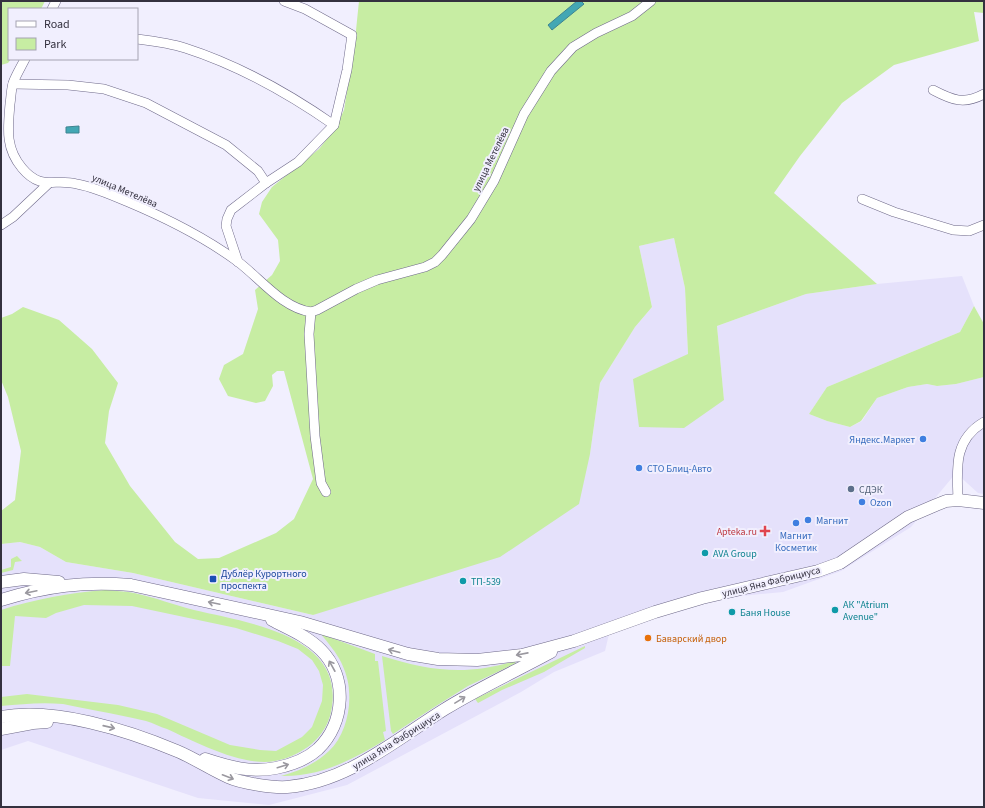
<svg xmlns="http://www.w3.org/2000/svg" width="985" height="808" viewBox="0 0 985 808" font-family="'Source Sans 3',sans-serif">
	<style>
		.built { fill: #e5e1fb }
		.green { fill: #c7eda3 }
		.water { fill: #43a7b4; stroke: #3e8491 }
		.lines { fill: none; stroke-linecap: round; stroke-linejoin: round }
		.minor-casing { stroke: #6e6989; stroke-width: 10 }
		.secondary-casing { stroke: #6e6989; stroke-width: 13 }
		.minor { stroke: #fff; stroke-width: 9 }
		.secondary { stroke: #fff; stroke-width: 12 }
		.oneway { stroke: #9a989f }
		.shop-dot { fill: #3f7fe0; stroke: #f1effe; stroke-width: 1.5 }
		.service-dot { fill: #5c6f8a; stroke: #f1effe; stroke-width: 1.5 }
		.health-dot { fill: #e0444e; stroke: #f1effe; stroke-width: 1.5 }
		.culture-dot { fill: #0f9aa8; stroke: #f1effe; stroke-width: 1.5 }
		.transit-dot { fill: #1a4fb4; stroke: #f1effe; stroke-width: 1.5 }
		.food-dot { fill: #e8710a; stroke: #f1effe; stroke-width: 1.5 }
		.labels { text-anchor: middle; stroke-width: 4; stroke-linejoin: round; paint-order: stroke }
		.street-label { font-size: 10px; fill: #34313f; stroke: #f1effe }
		.shop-label { font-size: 10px; fill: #366cbe; stroke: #f1effe; text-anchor: start }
		.service-label { font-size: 10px; fill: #4e5e75; stroke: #f1effe; text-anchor: start }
		.health-label { font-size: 10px; fill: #be3a42; stroke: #f1effe; text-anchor: end }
		.culture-label { font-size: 10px; fill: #0d838f; stroke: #f1effe; text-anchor: start }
		.transit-label { font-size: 10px; fill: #164399; stroke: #f1effe; text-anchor: start }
		.food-label { font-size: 10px; fill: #c56008; stroke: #f1effe; text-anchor: start }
	</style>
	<rect width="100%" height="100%" fill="#f1effe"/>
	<!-- built -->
	<path class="built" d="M 674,238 L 685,288 L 688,355 L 633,379 L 724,400 L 717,326 L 806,294 L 877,284 L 962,276 L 974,306 L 960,332 L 827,387 L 809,414 L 827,421 L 850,427 L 862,421 L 877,398 L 908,387 L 927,384 L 937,386 L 956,384 L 984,377 L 984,494 L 978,493 L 956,473 L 911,527 L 841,571 L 783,592 L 741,596 L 680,606 L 609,634 L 605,651 L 554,672 L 521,692 L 347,785 L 269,805 L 198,798 L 28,741 L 1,750 L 1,544 L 20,542 L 40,547 L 66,562 L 133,573 L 313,615 L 590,454 L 600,383 L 635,327 L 652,307 L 639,246 Z"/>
	<!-- green -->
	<g class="green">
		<path d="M 1,1 L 45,1 L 41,9 L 9,9 L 9,59 L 11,59 L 8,63 L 1,65 Z"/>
		<path d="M 359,1 L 984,1 L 984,13 L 974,12 L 979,41 L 894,65 L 842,103 L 800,156 L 774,193 L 877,284 L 806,294 L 717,326 L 724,400 L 684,428 L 639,427 L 633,379 L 688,354 L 685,288 L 674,238 L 639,246 L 652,307 L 635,327 L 600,383 L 590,454 L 579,504 L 500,557 L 313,615 L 133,573 L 66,562 L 40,547 L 20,542 L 1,544 L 1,511 L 15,500 L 21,451 L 8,397 L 1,380 L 1,318 L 12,314 L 23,307 L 59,320 L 92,349 L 118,383 L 109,411 L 105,443 L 130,486 L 175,542 L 198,559 L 219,558 L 276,533 L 294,519 L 313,479 L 284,371 L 277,371 L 272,375 L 273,386 L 265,401 L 256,403 L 228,396 L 219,379 L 224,365 L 243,354 L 258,309 L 255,290 L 272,275 L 280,261 L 278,240 L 259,214 L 262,202 L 272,187 L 319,149 L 335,129 L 344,110 L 355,40 Z"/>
		<path d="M 974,306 L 984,324 L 984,377 L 956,384 L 937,386 L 927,384 L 908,387 L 877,398 L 861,421 L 850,427 L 827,421 L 809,414 L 827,387 L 960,332 Z"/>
		<path d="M 17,556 L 22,561 L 15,562 L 13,570 L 1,573 L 1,570 L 11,567 L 11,559 Z"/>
		<path d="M 105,590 C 115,591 125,591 134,593 C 154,597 174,605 194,610 C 249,623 351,636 330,716 C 323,741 298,757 275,761 C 243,767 195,742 167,729 C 160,727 153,723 146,721 C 130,717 114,714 98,711 C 86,709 74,706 63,704 C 42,702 22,704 1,706 L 1,697 L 27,694 L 118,705 L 157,714 L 230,745 L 260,750 L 276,751 L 302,737 L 312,727 L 322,701 L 323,685 L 319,671 L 312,660 L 298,649 L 278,641 L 236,628 L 132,606 L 84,605 L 56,613 L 46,618 L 15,616 L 10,666 L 1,666 L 1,610 C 35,599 69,593 105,590 Z"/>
		<path d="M 321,634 L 375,654 L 375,661 L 378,661 L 386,731 L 383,732 L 385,740 C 352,760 320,777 281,776 C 299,771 315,764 329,751 C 344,737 351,711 349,691 C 349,682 345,670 341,662 C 336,652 328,643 321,634 Z"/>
		<path d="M 585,646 L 585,648 L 544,672 L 502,690 L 478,703 L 475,699 Z"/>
		<path d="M 382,656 C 429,671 467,676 514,661 L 516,663 L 468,686 L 436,706 L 393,734 L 391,731 Z"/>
	</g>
	<!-- water -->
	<g class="water">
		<path d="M 577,1 L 581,1 L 584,4 L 552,30 L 548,25 Z"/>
		<path d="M 79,126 L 79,133 L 66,133 L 66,127 Z"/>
	</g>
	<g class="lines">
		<defs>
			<g id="minor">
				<path d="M 52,9 L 56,1"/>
				<path d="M 137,39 C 153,41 170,43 185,48 C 238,65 288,93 334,125"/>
				<path d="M 25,59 C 21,67 16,75 13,83 C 11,90 11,98 10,104 C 8,128 5,148 22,168 C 41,191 54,178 77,184 C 94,187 112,195 128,202 C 166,218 204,237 237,261 C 260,278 282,308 311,312"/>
				<path d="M 13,84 L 68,85 L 104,89 L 146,103 L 226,145 L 258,171 L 266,183"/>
				<path d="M 933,90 C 952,100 964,105 984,94"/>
				<path d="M 862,199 L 894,212 L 953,230 L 969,231 L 984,225"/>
				<path d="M 1,225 L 13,217 L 48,184"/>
				<path d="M 238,262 L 226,226 L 227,219 L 231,210 L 266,183 L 298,162 L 334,125 L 347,70 L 352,35 L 305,9 L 284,1"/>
				<path d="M 326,492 L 321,483 L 315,436 L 309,334 L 311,312 L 317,310 L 356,289 L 377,280 L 425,267 L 435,262 L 442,255 L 471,219 L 494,181 L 524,114 L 551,71 L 573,47 L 596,33 L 632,16 L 651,1"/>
				<path d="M 958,500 C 957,469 953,440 984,422"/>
			</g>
			<g id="secondary">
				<path d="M 1,582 L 24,579 L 59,582"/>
				<path d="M 1,600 C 46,586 85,581 131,585 L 300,622 L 408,654 L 438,659 L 477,660 L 522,655 L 574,641 L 655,612 L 702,598 L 818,571 L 840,563 L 908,517 L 936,505 L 946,501 L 958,500 L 984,503"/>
				<path d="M 1,717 C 54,707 127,730 177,751 C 194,758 210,769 228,777 C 241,783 272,788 287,787 C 348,782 395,740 445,709 C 479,688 516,671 551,652"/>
				<path d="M 1,729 L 33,723 L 47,722"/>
				<path d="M 205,759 C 229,767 251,773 276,768 C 291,765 307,759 318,749 C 345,723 348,677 321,650 C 307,636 289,629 272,620"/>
			</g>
		</defs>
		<!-- minor casing -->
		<use href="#minor" class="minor-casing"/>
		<!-- secondary casing -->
		<use href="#secondary" class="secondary-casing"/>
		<!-- minor -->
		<use href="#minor" class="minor"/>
		<!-- secondary -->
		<use href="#secondary" class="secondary"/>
	</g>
	<!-- one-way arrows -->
	<defs><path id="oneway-shaft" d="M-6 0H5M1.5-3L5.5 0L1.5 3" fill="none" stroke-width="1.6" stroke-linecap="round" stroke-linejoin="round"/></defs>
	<g class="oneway">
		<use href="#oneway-shaft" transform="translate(31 592) rotate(168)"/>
		<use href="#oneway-shaft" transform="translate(214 603) rotate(-168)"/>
		<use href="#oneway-shaft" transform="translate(394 651) rotate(-165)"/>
		<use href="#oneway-shaft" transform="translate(522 654) rotate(169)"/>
		<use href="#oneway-shaft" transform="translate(332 666) rotate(-119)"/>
		<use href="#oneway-shaft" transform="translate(460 700) rotate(-31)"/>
		<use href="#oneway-shaft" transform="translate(109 727) rotate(13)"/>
		<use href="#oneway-shaft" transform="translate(283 766) rotate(-17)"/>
		<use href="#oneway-shaft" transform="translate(228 777) rotate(21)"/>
	</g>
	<!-- markers -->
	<g class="shop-dot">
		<circle cx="923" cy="439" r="4"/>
		<circle cx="639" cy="468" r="4"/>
		<circle cx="862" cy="502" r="4"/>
		<circle cx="808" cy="520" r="4"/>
		<circle cx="796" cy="523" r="4"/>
	</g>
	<circle class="service-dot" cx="851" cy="489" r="4"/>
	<path class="health-dot" d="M763 525h4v4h4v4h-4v4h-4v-4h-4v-4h4z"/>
	<g class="culture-dot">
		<circle cx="705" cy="553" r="4"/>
		<circle cx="463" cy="581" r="4"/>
		<circle cx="835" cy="610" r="4"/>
		<circle cx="732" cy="612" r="4"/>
	</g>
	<rect class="transit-dot" x="209" y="575" width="8" height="8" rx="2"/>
	<circle class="food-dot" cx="648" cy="638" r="4"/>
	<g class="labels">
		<!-- street labels -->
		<g class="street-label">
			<text transform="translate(490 159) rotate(-64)" y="4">улица Метелёва</text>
			<text transform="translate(125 190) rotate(23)" y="4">улица Метелёва</text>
			<text transform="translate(771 581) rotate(-14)" y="4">улица Яна Фабрициуса</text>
			<text transform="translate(396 740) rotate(-32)" y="4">улица Яна Фабрициуса</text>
		</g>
		<!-- shop labels -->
		<g class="shop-label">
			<text x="915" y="443" text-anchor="end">Яндекс.Маркет</text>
			<text x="647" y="472">СТО Блиц-Авто</text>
			<text x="870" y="506">Ozon</text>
			<text x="816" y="524">Магнит</text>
			<text x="796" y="539" text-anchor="middle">Магнит<tspan x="796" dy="12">Косметик</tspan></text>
		</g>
		<!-- service labels -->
		<g class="service-label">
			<text x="859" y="493">СДЭК</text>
		</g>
		<!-- health labels -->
		<g class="health-label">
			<text x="757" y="535">Apteka.ru</text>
		</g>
		<!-- culture labels -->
		<g class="culture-label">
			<text x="713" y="557">AVA Group</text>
			<text x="471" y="585">ТП-539</text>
			<text x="843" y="608">АК "Atrium<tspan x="843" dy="12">Avenue"</tspan></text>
			<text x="740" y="616">Баня House</text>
		</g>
		<!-- transit labels -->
		<g class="transit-label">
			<text x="221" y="577">Дублёр Курортного<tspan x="221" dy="12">проспекта</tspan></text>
		</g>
		<!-- food labels -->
		<g class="food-label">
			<text x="656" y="642">Баварский двор</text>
		</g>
	</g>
	<!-- border -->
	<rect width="985" height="808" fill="none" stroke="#34313f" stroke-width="4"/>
	<!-- legend -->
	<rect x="8" y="8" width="130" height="52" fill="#f1effe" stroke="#a5a3b2"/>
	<rect x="16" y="21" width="20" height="6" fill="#ffffff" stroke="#a5a3b2"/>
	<text x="44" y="28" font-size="12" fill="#34313f">Road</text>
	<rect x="16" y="38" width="20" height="12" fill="#c7eda3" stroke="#a5a3b2"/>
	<text x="44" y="48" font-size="12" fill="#34313f">Park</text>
</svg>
